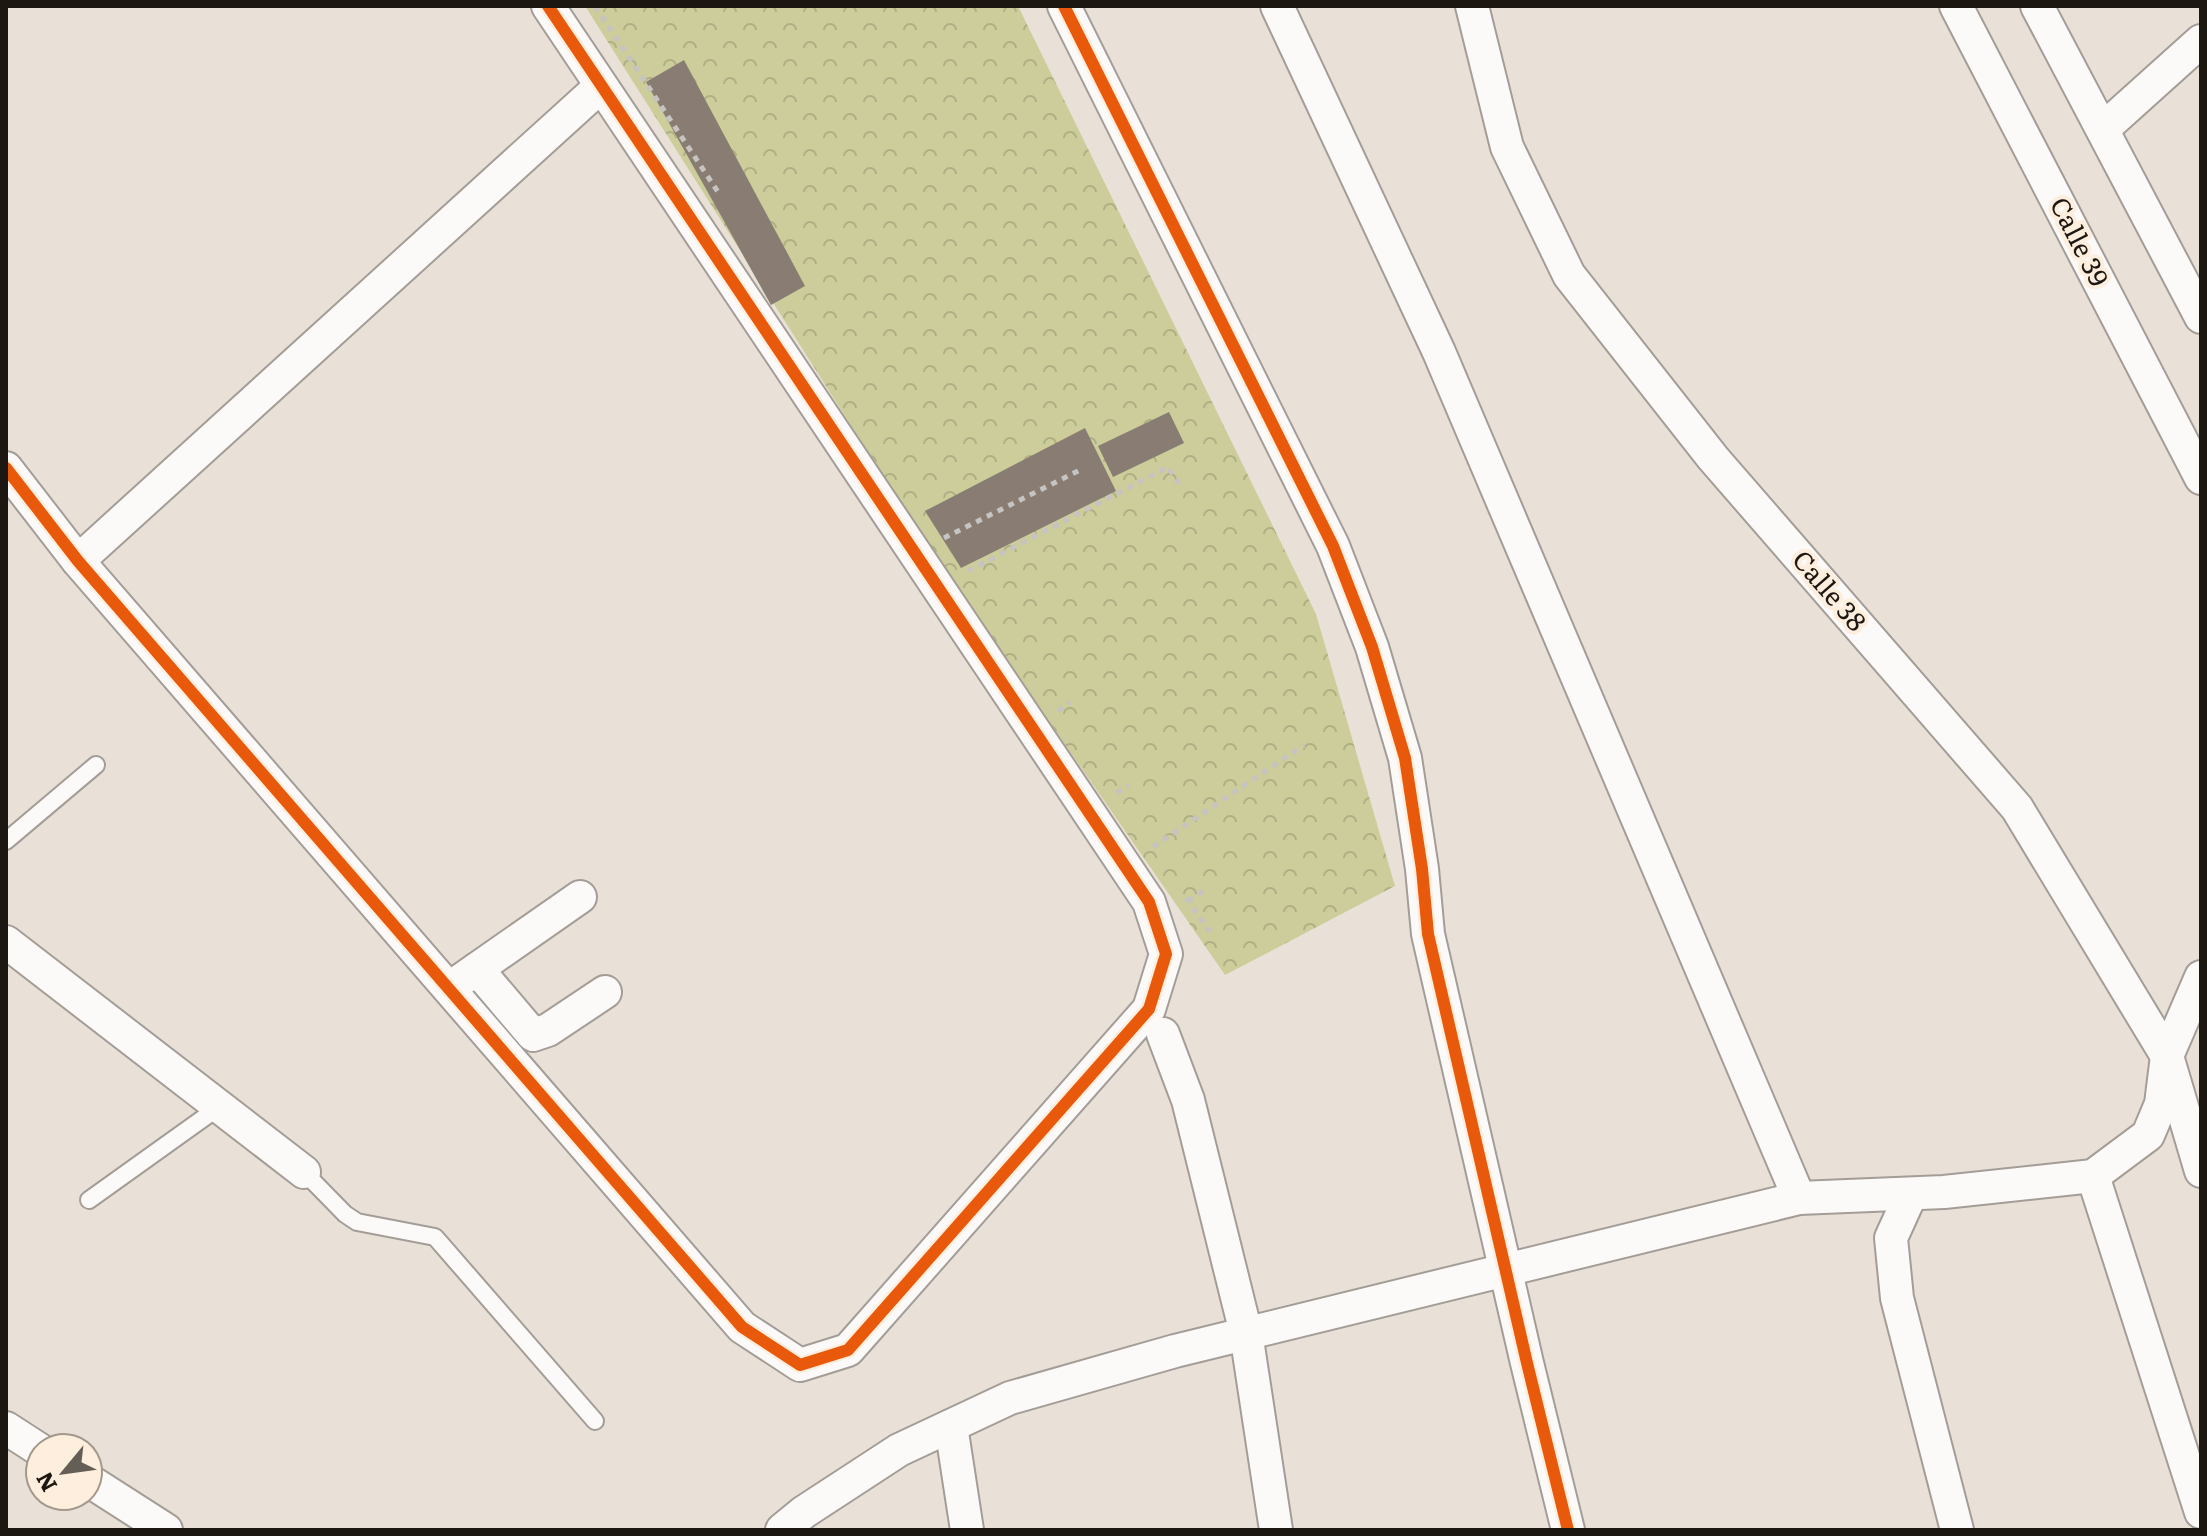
<svg xmlns="http://www.w3.org/2000/svg" width="2207" height="1536" viewBox="0 0 2207 1536" font-family="Literata,serif">
	<style>
		.park { fill: url(#park-crowns) }
		.building { fill: #897d73 }
		.lines { fill: none; stroke-linecap: round; stroke-linejoin: round }
		.service-casing { stroke: #a49d97; stroke-width: 20 }
		.minor-casing { stroke: #a49d97; stroke-width: 36 }
		.path { stroke: #c6c3c1; stroke-width: 5; stroke-dasharray: 6 6; stroke-linecap: butt }
		.service { stroke: #fcfaf9; stroke-width: 16 }
		.minor { stroke: #fcfaf9; stroke-width: 32 }
		.cycleway-casing { stroke: #feeedd; stroke-width: 17 }
		.cycleway { stroke: #e8590c; stroke-width: 12 }
		.labels { text-anchor: middle; stroke-width: 8; stroke-linejoin: round; paint-order: stroke }
		.street-label { font-size: 26px; fill: #1c1711; stroke: #feeedd }
	</style>
	<defs>
		<pattern id="park-crowns" width="20" height="18" patternUnits="userSpaceOnUse" patternTransform="scale(2)"><rect width="20" height="18" fill="#cccd9a"/><path d="M2 6a3 3 0 1 1 6 0M12 15a3 3 0 1 1 6 0" fill="none" stroke="#afaf84"/></pattern>
	</defs>
	<rect width="100%" height="100%" fill="#e9e1d8"/>
	<!-- park -->
	<path class="park" d="M 585,6 L 1018,6 L 1316,614 L 1395,886 L 1225,975 L 928,547 Z"/>
	<!-- building -->
	<g class="building">
		<path d="M 684,60 L 805,286 L 771,305 L 646,82 Z"/>
		<path d="M 1169,412 L 1184,443 L 1113,477 L 1098,446 Z"/>
		<path d="M 1085,428 L 1116,491 L 961,568 L 925,511 Z"/>
	</g>
	<g class="lines">
		<defs>
			<g id="service">
				<path d="M 6,841 L 96,765"/>
				<path d="M 304,1172 L 345,1214 L 357,1222 L 435,1237 L 595,1421"/>
				<path d="M 89,1200 L 219,1107"/>
			</g>
			<g id="minor">
				<path d="M 1064,6 L 1333,546 L 1372,647 L 1405,758 L 1422,869 L 1428,934 L 1527,1363 L 1568,1530"/>
				<path d="M 1277,6 L 1439,352 L 1799,1198"/>
				<path d="M 1472,6 L 1507,147 L 1569,275 L 1713,458 L 2017,808 L 2167,1056 L 2201,1171"/>
				<path d="M 1956,6 L 2201,478"/>
				<path d="M 2037,6 L 2201,317"/>
				<path d="M 2103,129 L 2201,41"/>
				<path d="M 6,468 L 78,561 L 742,1327 L 800,1365 L 848,1350 L 1149,1009 L 1166,954 L 1149,902 L 548,6"/>
				<path d="M 78,561 L 601,86"/>
				<path d="M 6,942 L 304,1172"/>
				<path d="M 477,969 L 533,1035 L 548,1030 L 605,992"/>
				<path d="M 461,980 L 580,897"/>
				<path d="M 1163,1034 L 1188,1100 L 1246,1333 L 1276,1530"/>
				<path d="M 2093,1176 L 2201,1512"/>
				<path d="M 1911,1194 L 1891,1238 L 1897,1298 L 1957,1530"/>
				<path d="M 951,1426 L 967,1530"/>
				<path d="M 6,1428 L 40,1450"/>
				<path d="M 88,1480 L 166,1530"/>
				<path d="M 782,1530 L 804,1512 L 899,1450 L 1010,1398 L 1175,1351 L 1799,1198 L 1944,1192 L 2093,1176 L 2148,1135 L 2161,1104 L 2167,1056 L 2201,977"/>
			</g>
		</defs>
		<!-- service casing -->
		<use href="#service" class="service-casing"/>
		<!-- minor casing -->
		<use href="#minor" class="minor-casing"/>
		<!-- path -->
		<g class="path">
			<path d="M 595,6 L 718,192"/>
			<path d="M 944,538 L 1080,470"/>
			<path d="M 968,571 L 1168,467 L 1181,487"/>
			<path d="M 1058,711 L 1070,702"/>
			<path d="M 1117,793 L 1129,785"/>
			<path d="M 1153,847 L 1304,745"/>
			<path d="M 1186,898 L 1210,932"/>
			<path d="M 1188,901 L 1203,891"/>
		</g>
		<!-- service -->
		<use href="#service" class="service"/>
		<!-- minor -->
		<use href="#minor" class="minor"/>
		<defs>
			<g id="cycleway">
				<path d="M 1064,6 L 1333,546 L 1372,647 L 1405,758 L 1422,869 L 1428,934 L 1527,1363 L 1568,1530"/>
				<path d="M 6,468 L 78,561 L 742,1327 L 800,1365 L 848,1350 L 1149,1009 L 1166,954 L 1149,902 L 548,6"/>
			</g>
		</defs>
		<!-- cycleway casing -->
		<use href="#cycleway" class="cycleway-casing"/>
		<!-- cycleway -->
		<use href="#cycleway" class="cycleway"/>
	</g>
	<g class="labels">
		<!-- street labels -->
		<g class="street-label">
			<text transform="translate(2079 242) rotate(63)" y="9">Calle 39</text>
			<text transform="translate(1829 591) rotate(49)" y="9">Calle 38</text>
		</g>
	</g>
	<!-- border -->
	<rect width="2207" height="1536" fill="none" stroke="#1c1711" stroke-width="16"/>
	<!-- north arrow -->
	<g transform="translate(64 1472) rotate(241)"><circle r="38" fill="#feeedd" stroke="#a4988b" stroke-width="2"/>
	<path d="M0-6L14 30L0 20L-14 30Z" fill="#645e57"/>
	<text y="-12" font-size="22" font-weight="bold" text-anchor="middle" fill="#1c1711">N</text>
	</g>
</svg>
